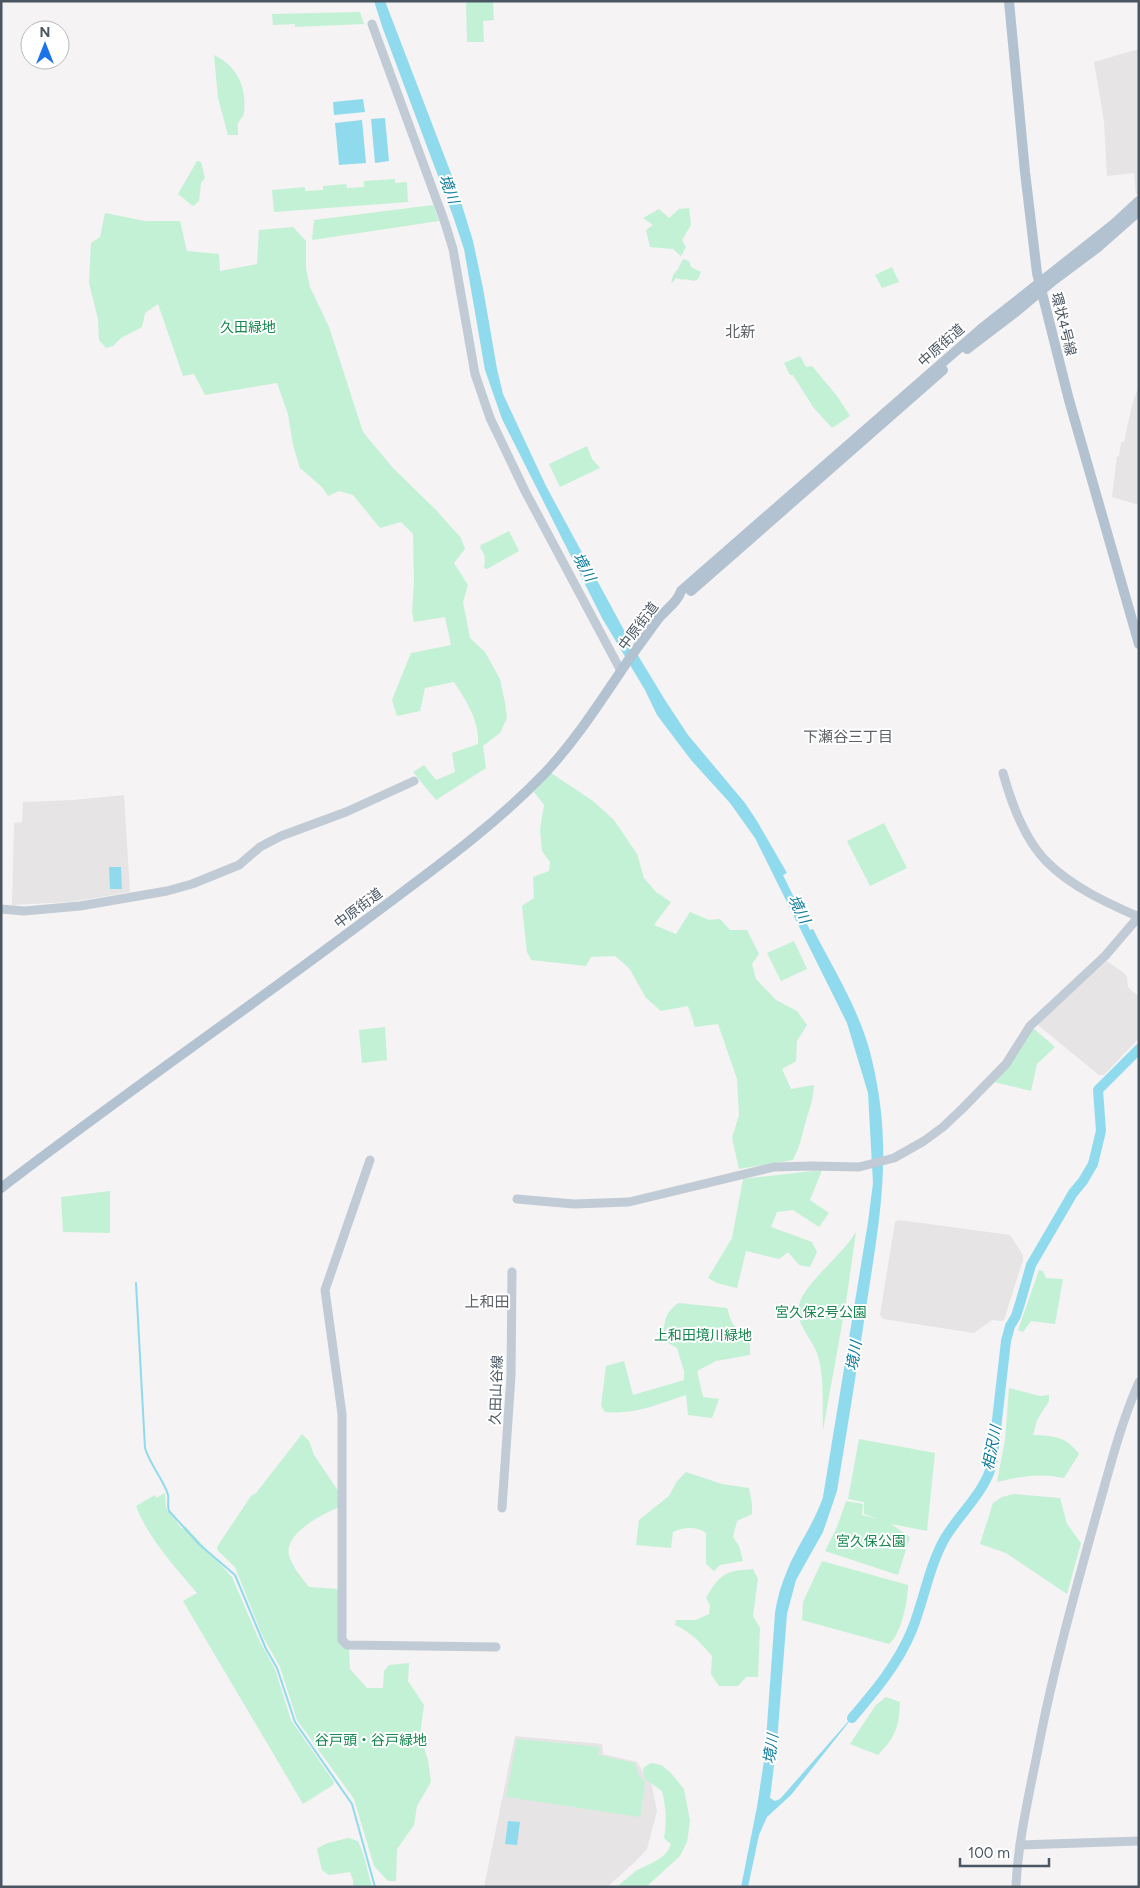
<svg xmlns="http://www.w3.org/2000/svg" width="1140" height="1888" viewBox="0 0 1140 1888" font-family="Figtree,'Noto Sans JP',sans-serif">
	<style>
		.education { fill: #e6e4e5 }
		.green { fill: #c3f1d5 }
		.water { fill: #90daee }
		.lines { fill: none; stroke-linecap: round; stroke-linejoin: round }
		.stream { stroke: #90daee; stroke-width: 2 }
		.river { stroke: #90daee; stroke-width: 10 }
		.secondary { stroke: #c1cbd6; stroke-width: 9 }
		.primary { stroke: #b3c2d1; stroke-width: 10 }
		.labels { text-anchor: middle; stroke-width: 4; stroke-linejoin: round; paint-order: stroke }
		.street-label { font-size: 14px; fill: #4a5661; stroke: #fff }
		.park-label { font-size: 14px; fill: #17864f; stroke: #fff }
		.water-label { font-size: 15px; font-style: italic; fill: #0c7c9b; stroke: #fff }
		.neighbourhood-label { font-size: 15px; fill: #5f6368; stroke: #fff }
	</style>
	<rect width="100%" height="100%" fill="#f5f3f3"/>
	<!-- education -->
	<g class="education">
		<path d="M 1139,49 L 1139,193 L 1136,195 L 1134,173 L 1107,176 L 1104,121 L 1094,62 Z"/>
		<path d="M 1139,385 L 1139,505 L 1112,497 L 1117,456 L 1119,457 L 1121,442 L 1124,442 L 1132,405 Z"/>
		<path d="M 124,795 L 130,892 L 71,902 L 12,905 L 14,823 L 22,822 L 23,802 L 73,800 Z"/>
		<path d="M 1107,961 L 1124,973 L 1127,977 L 1128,987 L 1139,997 L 1139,1038 L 1104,1075 L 1099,1075 L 1039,1026 L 1038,1023 Z"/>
		<path d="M 899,1220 L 1010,1235 L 1023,1255 L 1023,1260 L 1004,1320 L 1001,1321 L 992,1320 L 974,1333 L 883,1319 L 880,1315 L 895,1222 Z"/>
		<path d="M 515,1736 L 602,1744 L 603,1754 L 637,1762 L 652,1786 L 657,1811 L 647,1849 L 636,1861 L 607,1887 L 484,1887 Z"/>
	</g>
	<!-- green -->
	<g class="green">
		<path d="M 466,1 L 493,1 L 494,20 L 483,21 L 484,42 L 467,42 Z"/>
		<path d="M 360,12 L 364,24 L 295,27 L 295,24 L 273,25 L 272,14 Z"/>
		<path d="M 214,55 C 237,66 247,87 244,113 C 243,118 240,119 238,123 C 237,126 238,131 238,135 L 228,135 L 218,98 Z"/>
		<path d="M 197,161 L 201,162 L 205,178 L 201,183 L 199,201 L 193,206 L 178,194 Z"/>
		<path d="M 395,179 L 395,183 L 407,182 L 408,202 L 274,212 L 272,190 L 305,187 L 305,191 L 323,190 L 323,186 L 346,184 L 347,188 L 364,187 L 364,181 Z"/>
		<path d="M 433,205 L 439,221 L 312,240 L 314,220 Z"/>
		<path d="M 689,208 L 691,225 L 682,240 L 686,247 L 681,256 L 673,249 L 650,247 L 646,230 L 653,225 L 643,218 L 659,209 L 669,218 L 679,209 Z"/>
		<path d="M 105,213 L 145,221 L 180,221 L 187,251 L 219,254 L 220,271 L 257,264 L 259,230 L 293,227 L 306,241 L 306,268 L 310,287 L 329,327 L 363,432 L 393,468 L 436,510 L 461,538 L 465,549 L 454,563 L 468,585 L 463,602 L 470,638 L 485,652 L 500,679 L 505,703 L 507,718 L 500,733 L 483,746 L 486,768 L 436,800 L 413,772 L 424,765 L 436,780 L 455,772 L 452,753 L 478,744 C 480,722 466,700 454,682 L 425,688 L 420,711 L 397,716 L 392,700 L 411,653 L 451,645 L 445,617 L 414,622 L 412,612 L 414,583 L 413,534 L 401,522 L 380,528 L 353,495 L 339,491 L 328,496 L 322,487 L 300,468 L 293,445 L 288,414 L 277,383 L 205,395 L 194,374 L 183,376 L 158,304 L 145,313 L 142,327 L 121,338 L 113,346 L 106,348 L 99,340 L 98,319 L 89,283 L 91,243 L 100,237 Z"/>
		<path d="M 683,259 L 689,261 L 691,267 L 701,272 L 698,279 L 694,281 C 687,278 681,281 676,278 L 671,284 L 673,275 L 678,269 Z"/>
		<path d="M 892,267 L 899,282 L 882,288 L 875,275 Z"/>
		<path d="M 800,356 L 806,367 L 812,366 L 837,396 L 850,416 L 832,428 L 813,407 L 793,375 L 790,375 L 784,363 Z"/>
		<path d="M 587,446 L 592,459 L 600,468 L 560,487 L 549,464 Z"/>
		<path d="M 509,531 L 519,551 L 487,569 L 484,568 C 485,560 486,554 480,548 L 481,545 Z"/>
		<path d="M 551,773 L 593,801 L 614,820 L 637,854 L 644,878 L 656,892 L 671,902 L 654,925 L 676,934 L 690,912 L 709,920 L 720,919 L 730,930 L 747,930 L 759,954 L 752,964 L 756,979 L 776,1000 L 797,1011 L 807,1025 L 797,1041 L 796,1061 L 782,1069 L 791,1089 L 814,1085 C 813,1101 810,1107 806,1121 C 801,1138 801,1144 793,1160 L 739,1169 L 732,1138 L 739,1115 L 737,1079 L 718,1024 L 695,1027 L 688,1006 L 661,1011 L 646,998 L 629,968 L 615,956 L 591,957 L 586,966 L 531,960 L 527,952 L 522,906 L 534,898 L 533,877 L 549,871 L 550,862 L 542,851 L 540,830 L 544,805 L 534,792 Z"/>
		<path d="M 884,823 L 907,868 L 870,886 L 847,841 Z"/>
		<path d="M 794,941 L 807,969 L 781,981 L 767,953 Z"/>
		<path d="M 385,1027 L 387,1060 L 362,1063 L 359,1030 Z"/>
		<path d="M 1033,1028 L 1055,1047 L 1037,1064 L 1031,1091 L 994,1082 Z"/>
		<path d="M 822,1170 L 810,1200 L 829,1213 L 819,1227 L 793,1210 L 777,1212 L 771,1227 L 812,1242 L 817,1252 L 810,1267 L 799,1265 L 788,1252 L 779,1259 L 746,1251 L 737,1288 L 717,1283 L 708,1278 L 732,1238 L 743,1179 Z"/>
		<path d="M 110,1191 L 110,1233 L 63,1232 L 61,1197 Z"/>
		<path d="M 856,1232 L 846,1302 L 823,1430 C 822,1405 825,1377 817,1353 C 810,1334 790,1320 802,1297 C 816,1273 841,1256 856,1232 Z"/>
		<path d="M 1039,1270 L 1043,1271 L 1046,1278 L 1063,1279 L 1055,1324 L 1031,1321 L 1023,1332 L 1018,1330 Z"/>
		<path d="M 679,1303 L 727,1308 C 729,1313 730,1320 733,1324 C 743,1336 752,1333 750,1355 L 716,1361 L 697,1371 L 703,1397 L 719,1399 L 712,1418 L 688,1415 L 686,1395 C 659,1404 634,1415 605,1412 L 601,1406 L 606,1366 L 624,1361 L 633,1395 L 684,1380 L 684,1371 L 677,1348 L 663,1340 C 664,1324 664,1312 679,1303 Z"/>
		<path d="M 1009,1388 L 1040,1396 L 1049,1395 L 1049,1401 L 1037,1420 L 1033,1435 C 1053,1436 1066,1436 1079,1454 L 1064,1478 C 1039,1473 1022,1476 997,1482 L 1005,1440 Z"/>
		<path d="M 302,1434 L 309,1441 L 314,1455 L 339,1492 L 339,1507 C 323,1514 284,1533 289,1555 C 292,1567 302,1578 309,1587 L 339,1589 L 340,1638 L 349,1649 L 350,1669 L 367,1688 L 383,1688 L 384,1671 L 389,1665 L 409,1663 L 408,1681 L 424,1705 L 420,1735 L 428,1760 L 431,1782 L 417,1806 L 414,1825 L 397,1849 L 396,1881 L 388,1881 L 374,1866 L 354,1799 L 297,1720 L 280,1667 L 262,1635 L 235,1567 L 218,1551 L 217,1547 L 251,1496 L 256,1493 Z"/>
		<path d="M 859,1439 L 935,1453 L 927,1531 L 891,1524 L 910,1537 L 898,1575 L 825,1551 L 837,1527 L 846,1501 L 863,1504 L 862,1515 L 878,1519 L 864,1514 L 864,1502 L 848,1499 Z"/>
		<path d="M 686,1472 L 722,1484 L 749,1488 L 752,1504 L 752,1514 L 737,1521 L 733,1537 L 739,1546 L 743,1561 L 720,1565 L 714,1571 L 706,1564 L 706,1533 C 697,1526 683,1527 673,1532 L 671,1548 L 636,1545 L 639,1520 L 669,1496 L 677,1481 Z"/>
		<path d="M 165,1493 L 166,1508 L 182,1529 L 185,1526 L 232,1577 L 259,1640 L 275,1669 L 291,1720 L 334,1782 L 333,1785 L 303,1804 L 183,1601 L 197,1593 C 175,1567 148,1538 136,1506 L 155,1495 L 156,1498 Z"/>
		<path d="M 1014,1494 L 1060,1498 L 1067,1524 L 1081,1543 L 1067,1594 L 1006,1553 L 980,1544 L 993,1503 L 1002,1497 Z"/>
		<path d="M 822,1561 L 908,1585 C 908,1600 901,1635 889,1644 L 802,1620 L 803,1602 Z"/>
		<path d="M 753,1569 L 758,1579 L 753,1616 L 760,1628 L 758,1677 L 746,1677 L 738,1686 L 719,1686 L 711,1674 L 712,1656 C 701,1643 691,1632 675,1625 L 676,1620 L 696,1620 L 709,1614 L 710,1605 L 706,1598 C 720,1573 726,1571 753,1569 Z"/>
		<path d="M 886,1697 L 900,1702 C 899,1728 895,1737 878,1755 L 850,1744 L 876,1705 Z"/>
		<path d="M 517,1739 L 600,1747 L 598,1755 L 635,1763 L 638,1774 L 645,1782 L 640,1817 L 506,1797 Z"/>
		<path d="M 651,1763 L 661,1765 L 670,1772 L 684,1789 L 690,1821 L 687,1842 L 680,1856 L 646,1887 L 617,1887 C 623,1881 630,1876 636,1871 C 649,1863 666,1860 671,1844 L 664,1838 C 667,1822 666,1807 662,1791 L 645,1779 L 643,1768 Z"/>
		<path d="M 348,1838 L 358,1841 L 363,1853 L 372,1887 L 353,1887 L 353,1880 L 350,1872 L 329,1875 L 322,1870 L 317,1849 C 325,1842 338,1841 348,1838 Z"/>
	</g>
	<!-- water -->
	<g class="water">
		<path d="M 374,1 L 385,1 L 457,189 L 473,241 L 483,288 L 497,369 L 503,394 L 546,486 L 625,632 L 628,631 L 630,635 L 628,639 L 665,700 L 688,735 L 745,803 L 757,821 L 787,873 L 783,875 L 810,930 L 813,929 C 834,970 860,1011 871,1056 C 894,1148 880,1217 866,1308 C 857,1369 847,1430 837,1491 L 823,1532 L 796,1580 L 787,1614 L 777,1742 L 770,1798 L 775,1801 L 780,1799 L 860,1708 L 791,1795 L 767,1817 L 759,1835 L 748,1887 L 741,1887 L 757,1807 L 765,1754 L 775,1613 C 777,1599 781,1585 787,1571 C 797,1546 814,1524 823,1497 L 868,1222 L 873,1183 L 868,1093 L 847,1023 L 755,838 L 730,803 L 691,760 L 657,715 L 645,690 L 602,618 L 502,419 L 485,370 L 464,249 L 453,216 L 383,29 Z"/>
		<path d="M 363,99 L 365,112 L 334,115 L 333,102 Z"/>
		<path d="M 385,118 L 389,161 L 375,163 L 371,119 Z"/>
		<path d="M 362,120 L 366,163 L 339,165 L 335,123 Z"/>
		<path d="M 109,867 L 121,867 L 122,889 L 110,889 Z"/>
		<path d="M 508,1821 L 520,1822 L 517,1845 L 505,1844 Z"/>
	</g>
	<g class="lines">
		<!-- stream -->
		<path class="stream" d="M 136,1283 L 145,1448 C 150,1465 165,1482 168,1495 C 169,1501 167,1505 169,1511 L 200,1545 L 235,1575 L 266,1649 L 277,1668 L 295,1722 L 352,1804 L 375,1887"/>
		<!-- river -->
		<path class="river" d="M 852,1718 C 875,1691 898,1664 912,1630 C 924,1600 929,1566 945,1538 C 960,1513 985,1492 992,1464 L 1006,1341 L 1010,1326 L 1016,1316 L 1021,1300 L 1031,1265 L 1073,1193 L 1083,1181 L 1093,1164 L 1101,1131 L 1098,1090 L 1139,1049"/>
		<!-- secondary -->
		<g class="secondary">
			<path d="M 372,24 L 445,223 L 453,249 L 475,374 L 490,418 L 525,491 L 621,671"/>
			<path d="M 1003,773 C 1011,802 1025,840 1047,862 C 1072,887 1107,903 1139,917"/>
			<path d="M 1,909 L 24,911 L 80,906 L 167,891 L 192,884 L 239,865 L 260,847 L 281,836 L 346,812 L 414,781"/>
			<path d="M 370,1160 L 325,1290 L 342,1414 L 342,1640 L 347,1645 L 496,1647"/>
			<path d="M 517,1199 L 574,1204 L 629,1202 L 774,1167 L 812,1166 L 859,1167 L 894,1158 L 924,1141 L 943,1127 L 963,1108 L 1006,1064 L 1030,1026 L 1105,956 L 1135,921 L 1139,919"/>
			<path d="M 502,1508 L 511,1376 L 512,1272"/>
			<path d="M 1020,1845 L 1139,1841"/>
			<path d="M 1016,1887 C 1018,1839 1030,1791 1039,1744 C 1054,1667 1075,1592 1096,1516 C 1109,1471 1120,1425 1139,1382"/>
		</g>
		<!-- primary -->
		<g class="primary">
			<path d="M 1009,1 L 1025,172 L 1037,273 L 1069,400 L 1139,644"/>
			<path d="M 967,349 L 1017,311 L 1054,280 L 1097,248 L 1139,211"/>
			<path d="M 691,591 L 943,370"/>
			<path d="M 1,1188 C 121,1096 246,1010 367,919 C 428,873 491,829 544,774 C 579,737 605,694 634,652 C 642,641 650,630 658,619 C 665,610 678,602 681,591 L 981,329 L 1114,224 L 1139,201"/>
		</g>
	</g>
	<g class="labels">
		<!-- street labels -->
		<g class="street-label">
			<text transform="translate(1064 324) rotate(76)" y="5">環状4号線</text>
			<text transform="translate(941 345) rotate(-41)" y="5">中原街道</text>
			<text transform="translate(638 626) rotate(-53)" y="5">中原街道</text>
			<text transform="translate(358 908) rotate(-37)" y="5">中原街道</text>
			<text transform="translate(496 1390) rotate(-88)" y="5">久田山谷線</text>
		</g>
		<!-- park labels -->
		<g class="park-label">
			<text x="248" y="332">久田緑地</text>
			<text x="821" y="1317">宮久保2号公園</text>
			<text x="703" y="1340">上和田境川緑地</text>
			<text x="871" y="1546">宮久保公園</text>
			<text x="371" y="1745">谷戸頭・谷戸緑地</text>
		</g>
		<!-- water labels -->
		<g class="water-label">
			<text transform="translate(449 189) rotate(69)" y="5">境川</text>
			<text transform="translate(584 567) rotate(61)" y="5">境川</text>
			<text transform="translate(799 909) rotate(63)" y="5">境川</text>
			<text transform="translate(854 1356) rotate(-81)" y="5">境川</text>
			<text transform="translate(992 1448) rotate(-79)" y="5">相沢川</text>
			<text transform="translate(771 1749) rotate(-82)" y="5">境川</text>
		</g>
		<!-- neighbourhood labels -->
		<g class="neighbourhood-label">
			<text x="740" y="337">北新</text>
			<text x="848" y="742">下瀬谷三丁目</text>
			<text x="487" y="1307">上和田</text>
		</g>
	</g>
	<!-- border -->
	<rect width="1140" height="1888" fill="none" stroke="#4a5661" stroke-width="5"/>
	<!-- north arrow -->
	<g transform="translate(45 45)"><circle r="24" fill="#ffffff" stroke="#b7bbc0"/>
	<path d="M0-4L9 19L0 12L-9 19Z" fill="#1a73e8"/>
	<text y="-8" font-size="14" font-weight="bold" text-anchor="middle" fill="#4a5661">N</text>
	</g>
	<!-- scale -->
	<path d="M960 1858v8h89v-8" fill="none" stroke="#4a5661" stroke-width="2.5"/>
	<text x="968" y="1858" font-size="15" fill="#4a5661" stroke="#ffffff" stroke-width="4" paint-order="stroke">100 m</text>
</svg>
